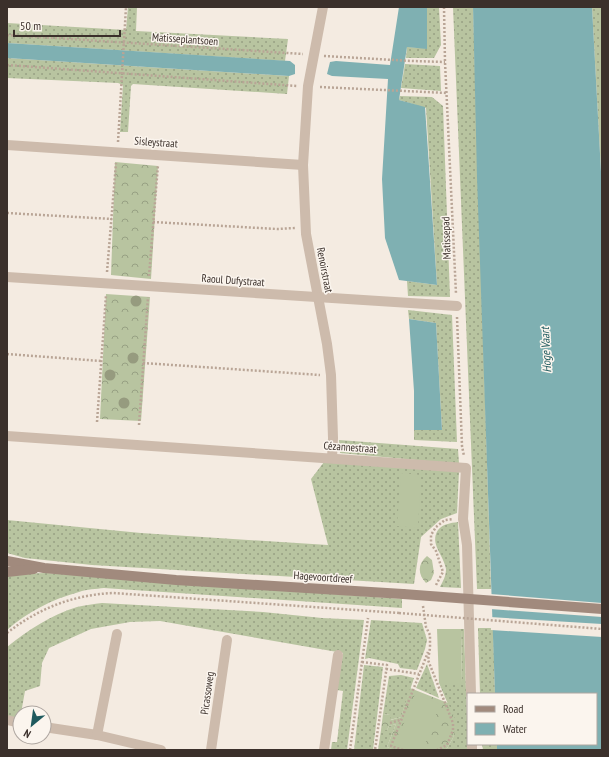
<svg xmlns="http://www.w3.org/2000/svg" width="609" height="757" viewBox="0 0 609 757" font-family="'PT Sans Narrow',sans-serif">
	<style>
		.grass { fill: url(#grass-dots) }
		.forest { fill: url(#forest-crowns) }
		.pitch { fill: #b8c4a0 }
		.water { fill: #7fb0b2 }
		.pier { fill: #f4ebe1 }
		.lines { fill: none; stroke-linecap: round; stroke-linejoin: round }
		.path { stroke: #b9a596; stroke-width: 2.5; stroke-dasharray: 2 2; stroke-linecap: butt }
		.minor { stroke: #cdbbac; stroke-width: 10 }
		.secondary { stroke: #a18a7d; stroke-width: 10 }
		.path-bridge { stroke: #b9a596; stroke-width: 2.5; stroke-dasharray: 2 2; stroke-linecap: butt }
		.secondary-bridge { stroke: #a18a7d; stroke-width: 10 }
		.tree { fill: #969b7f }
		.labels { text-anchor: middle; stroke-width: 3; stroke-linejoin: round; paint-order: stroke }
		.street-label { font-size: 11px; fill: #3b302b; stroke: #fbf5ee }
		.water-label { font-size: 12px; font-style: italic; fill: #1f5a5e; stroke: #fbf5ee }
	</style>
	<defs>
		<pattern id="grass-dots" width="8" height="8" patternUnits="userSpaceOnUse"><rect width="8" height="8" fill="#b8c4a0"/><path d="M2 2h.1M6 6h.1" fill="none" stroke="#97a083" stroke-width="1.8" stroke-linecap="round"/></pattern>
		<pattern id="forest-crowns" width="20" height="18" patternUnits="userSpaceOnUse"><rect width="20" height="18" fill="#b8c4a0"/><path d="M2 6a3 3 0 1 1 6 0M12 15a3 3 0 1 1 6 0" fill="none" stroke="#97a083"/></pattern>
	</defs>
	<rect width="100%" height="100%" fill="#f4ebe1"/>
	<!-- grass -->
	<g class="grass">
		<path d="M 128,7 L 137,7 L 136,31 L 288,39 L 285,61 L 7,43 L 7,23 L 126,30 Z"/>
		<path d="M 427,7 L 439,7 L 441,45 L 434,58 L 406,58 L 407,47 L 427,48 Z"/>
		<path d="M 453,7 L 473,7 L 491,589 L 477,589 Z"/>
		<path d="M 592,7 L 602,7 L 602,190 Z"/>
		<path d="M 7,58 L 289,76 L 287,94 L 133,84 L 131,86 L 128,132 L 120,132 L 123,85 L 118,83 L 7,78 Z"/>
		<path d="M 405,64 L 440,66 L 441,91 L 401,88 Z"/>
		<path d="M 400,96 L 432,97 L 443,106 L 450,297 L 408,296 L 407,281 L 437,285 L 426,108 L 399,100 Z"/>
		<path d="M 408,310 L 452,315 L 457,442 L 414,440 L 414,430 L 442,430 L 436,323 L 409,319 Z"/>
		<path d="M 339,440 L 458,449 L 459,464 L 340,453 Z"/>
		<path d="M 324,462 L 459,471 L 457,513 L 441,519 L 421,537 L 414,584 L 92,565 L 25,558 L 7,553 L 7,520 L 141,533 L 328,545 L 311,479 Z"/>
		<path d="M 458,522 L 461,588 L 440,587 C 443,581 446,576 446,569 C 444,555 429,544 438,530 C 443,524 450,523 458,522 Z"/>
		<path d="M 47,573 L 402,599 L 402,608 L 104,588 C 96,589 87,589 79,592 C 53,599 27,612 7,630 L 7,574 Z"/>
		<path d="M 102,603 L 263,612 L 322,618 L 364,620 L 347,750 L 331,750 L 332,742 L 337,742 L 343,691 L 337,690 L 343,653 L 160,621 L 130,622 L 91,629 L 49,648 L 42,663 L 40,686 L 25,691 L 20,719 L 7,717 L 7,647 C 28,630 51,615 77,607 C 85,605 94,604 102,603 Z"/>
		<path d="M 371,620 L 422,623 L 427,640 L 425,649 L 417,670 L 400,668 L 398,664 L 369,658 L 365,659 Z"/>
		<path d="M 478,628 L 493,628 L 495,694 L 480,694 Z"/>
		<path d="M 461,629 L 464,629 L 468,750 L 446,750 L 453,738 L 456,723 L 439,683 L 462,683 Z"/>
		<path d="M 427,664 L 439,698 L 416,688 Z"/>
		<path d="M 364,665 L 383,667 L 373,750 L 354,750 Z"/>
		<path d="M 401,675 L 414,678 L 401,717 L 390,720 L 390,715 L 383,714 L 389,676 Z"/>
		<path d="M 396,724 L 387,747 L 395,750 L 378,750 L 381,730 L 387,730 L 389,726 Z"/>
		<path d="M 482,744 L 497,744 L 497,750 L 483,750 Z"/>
	</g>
	<!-- forest -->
	<g class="forest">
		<path d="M 115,162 L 158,166 L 151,279 L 111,275 Z"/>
		<path d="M 106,294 L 150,297 L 141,421 L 100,419 Z"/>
		<path d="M 427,556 L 432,560 L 434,573 L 431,580 L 426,583 C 418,575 417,564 427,556 Z"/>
		<path d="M 410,688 L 448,703 L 457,723 L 453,738 L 446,750 L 394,750 L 387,747 L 396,724 L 389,726 L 387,730 L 381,730 L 383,714 L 390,715 L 391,720 L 401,717 Z"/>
	</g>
	<!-- pitch -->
	<g class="pitch">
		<path d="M 401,473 L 421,475 L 418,528 L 397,526 Z"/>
		<path d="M 437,629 L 461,629 L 462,683 L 439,683 Z"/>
		<path d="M 415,694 L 440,704 L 423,750 L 410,750 L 396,744 Z"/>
	</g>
	<!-- water -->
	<g class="water">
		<path d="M 399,7 L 427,7 L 427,49 L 407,47 L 399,100 L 425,107 L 437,285 L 399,280 L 385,238 L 382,179 L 388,79 L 332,76 L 327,74 L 330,62 L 336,61 L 390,65 Z"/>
		<path d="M 473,7 L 592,7 L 602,190 L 602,750 L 497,750 L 497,744 L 596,744 L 596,694 L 495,694 L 477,177 Z"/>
		<path d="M 7,43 L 290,61 L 295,65 L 295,74 L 289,76 L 7,58 Z"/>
		<path d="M 409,319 L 436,323 L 442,430 L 414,430 L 414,391 Z"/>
	</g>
	<!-- pier -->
	<g class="pier">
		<path d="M 490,594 L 602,603 L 602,617 L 490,609 Z"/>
		<path d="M 490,617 L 602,624 L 602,637 L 491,630 Z"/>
	</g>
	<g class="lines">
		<!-- path -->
		<g class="path">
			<path d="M 444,7 L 445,62 L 456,294"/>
			<path d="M 7,35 L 303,54"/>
			<path d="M 324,56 L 412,61 L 445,62"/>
			<path d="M 7,65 L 297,86"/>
			<path d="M 320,87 L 447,93"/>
			<path d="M 118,142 L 126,7"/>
			<path d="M 7,213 L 112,219"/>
			<path d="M 153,222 L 277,229 L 295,228"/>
			<path d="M 107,272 L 116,163"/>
			<path d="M 149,276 L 158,165"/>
			<path d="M 457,317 L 462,446 L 464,456"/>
			<path d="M 7,354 L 101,361"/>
			<path d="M 143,363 L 320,375"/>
			<path d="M 97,422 L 106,295"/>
			<path d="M 139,425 L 148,297"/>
			<path d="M 436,585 L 443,572 L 436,551 L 431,544 L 431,535 L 436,527 L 445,520 L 453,519"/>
			<path d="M 423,606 L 426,627 L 430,635 L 430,648 L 428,660 L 453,723 L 453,730 L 447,745 L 437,750"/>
			<path d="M 7,633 C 39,608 73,595 113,593 L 399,613"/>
			<path d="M 362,662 L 387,665 L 375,750"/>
			<path d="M 386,669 L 419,674"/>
			<path d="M 390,723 L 400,720"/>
			<path d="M 350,750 L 368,618"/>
			<path d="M 403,750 L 391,746 L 428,652"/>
		</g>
		<!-- minor -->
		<g class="minor">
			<path d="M 323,7 L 308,86 L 303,165 L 306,234 L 327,344 L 331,375 L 333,438 L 332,458"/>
			<path d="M 7,145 L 303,165"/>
			<path d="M 7,277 L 457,306"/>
			<path d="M 7,436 L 466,468 L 463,519 L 467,545 L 471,694"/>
			<path d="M 7,720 L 20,723"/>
			<path d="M 44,727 L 97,735 L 161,750"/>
			<path d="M 97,735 L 117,634"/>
			<path d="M 472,744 L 472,750"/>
			<path d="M 211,750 L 227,640"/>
			<path d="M 324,750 L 338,655"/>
		</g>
		<!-- secondary -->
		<g class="secondary">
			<path d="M 7,561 L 44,568 L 176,580 L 403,594"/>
			<path d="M 7,572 L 34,569"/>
		</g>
		<!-- path-bridge -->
		<path class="path-bridge" d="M 399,613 L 602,629"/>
		<!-- secondary-bridge -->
		<path class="secondary-bridge" d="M 403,594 L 602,609"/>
	</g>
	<!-- trees -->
	<g class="tree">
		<circle cx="136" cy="301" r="5.5"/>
		<circle cx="133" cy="358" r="5.5"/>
		<circle cx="110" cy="375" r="5.5"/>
		<circle cx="124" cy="403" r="5.5"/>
	</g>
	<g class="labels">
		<!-- street labels -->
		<g class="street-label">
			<text transform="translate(185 39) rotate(4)" y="4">Matisseplantsoen</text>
			<text transform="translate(156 142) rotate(4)" y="4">Sisleystraat</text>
			<text transform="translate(446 238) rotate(-92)" y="4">Matissepad</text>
			<text transform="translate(325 270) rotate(79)" y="4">Renoirstraat</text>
			<text transform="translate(233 280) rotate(4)" y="4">Raoul Dufystraat</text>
			<text transform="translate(350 447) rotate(4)" y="4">Cézannestraat</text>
			<text transform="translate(323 577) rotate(4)" y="4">Hagevoortdreef</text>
			<text transform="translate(207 693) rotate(-82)" y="4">Picassoweg</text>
		</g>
		<!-- water labels -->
		<g class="water-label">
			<text transform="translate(546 350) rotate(-93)" y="4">Hoge Vaart</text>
		</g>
	</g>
	<!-- border -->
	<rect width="609" height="757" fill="none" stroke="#3b302b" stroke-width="16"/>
	<!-- legend -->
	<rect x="467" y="693" width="130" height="52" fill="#fbf5ee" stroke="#aea6a0"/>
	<rect x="475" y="706" width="20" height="6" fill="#a18a7d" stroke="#aea6a0"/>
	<text x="503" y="713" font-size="12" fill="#3b302b">Road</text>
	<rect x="475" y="723" width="20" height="12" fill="#7fb0b2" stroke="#aea6a0"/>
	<text x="503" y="733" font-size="12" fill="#3b302b">Water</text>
	<!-- north arrow -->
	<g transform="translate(32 725) rotate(209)"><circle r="19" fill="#fbf5ee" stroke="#aea6a0"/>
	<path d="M0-3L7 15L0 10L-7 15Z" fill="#1f5a5e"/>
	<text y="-6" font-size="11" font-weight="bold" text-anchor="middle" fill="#3b302b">N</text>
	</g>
	<!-- scale -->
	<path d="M14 30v6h106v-6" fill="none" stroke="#3b302b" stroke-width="2"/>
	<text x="20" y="30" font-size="12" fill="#3b302b" stroke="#fbf5ee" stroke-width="3" paint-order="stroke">50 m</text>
</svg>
